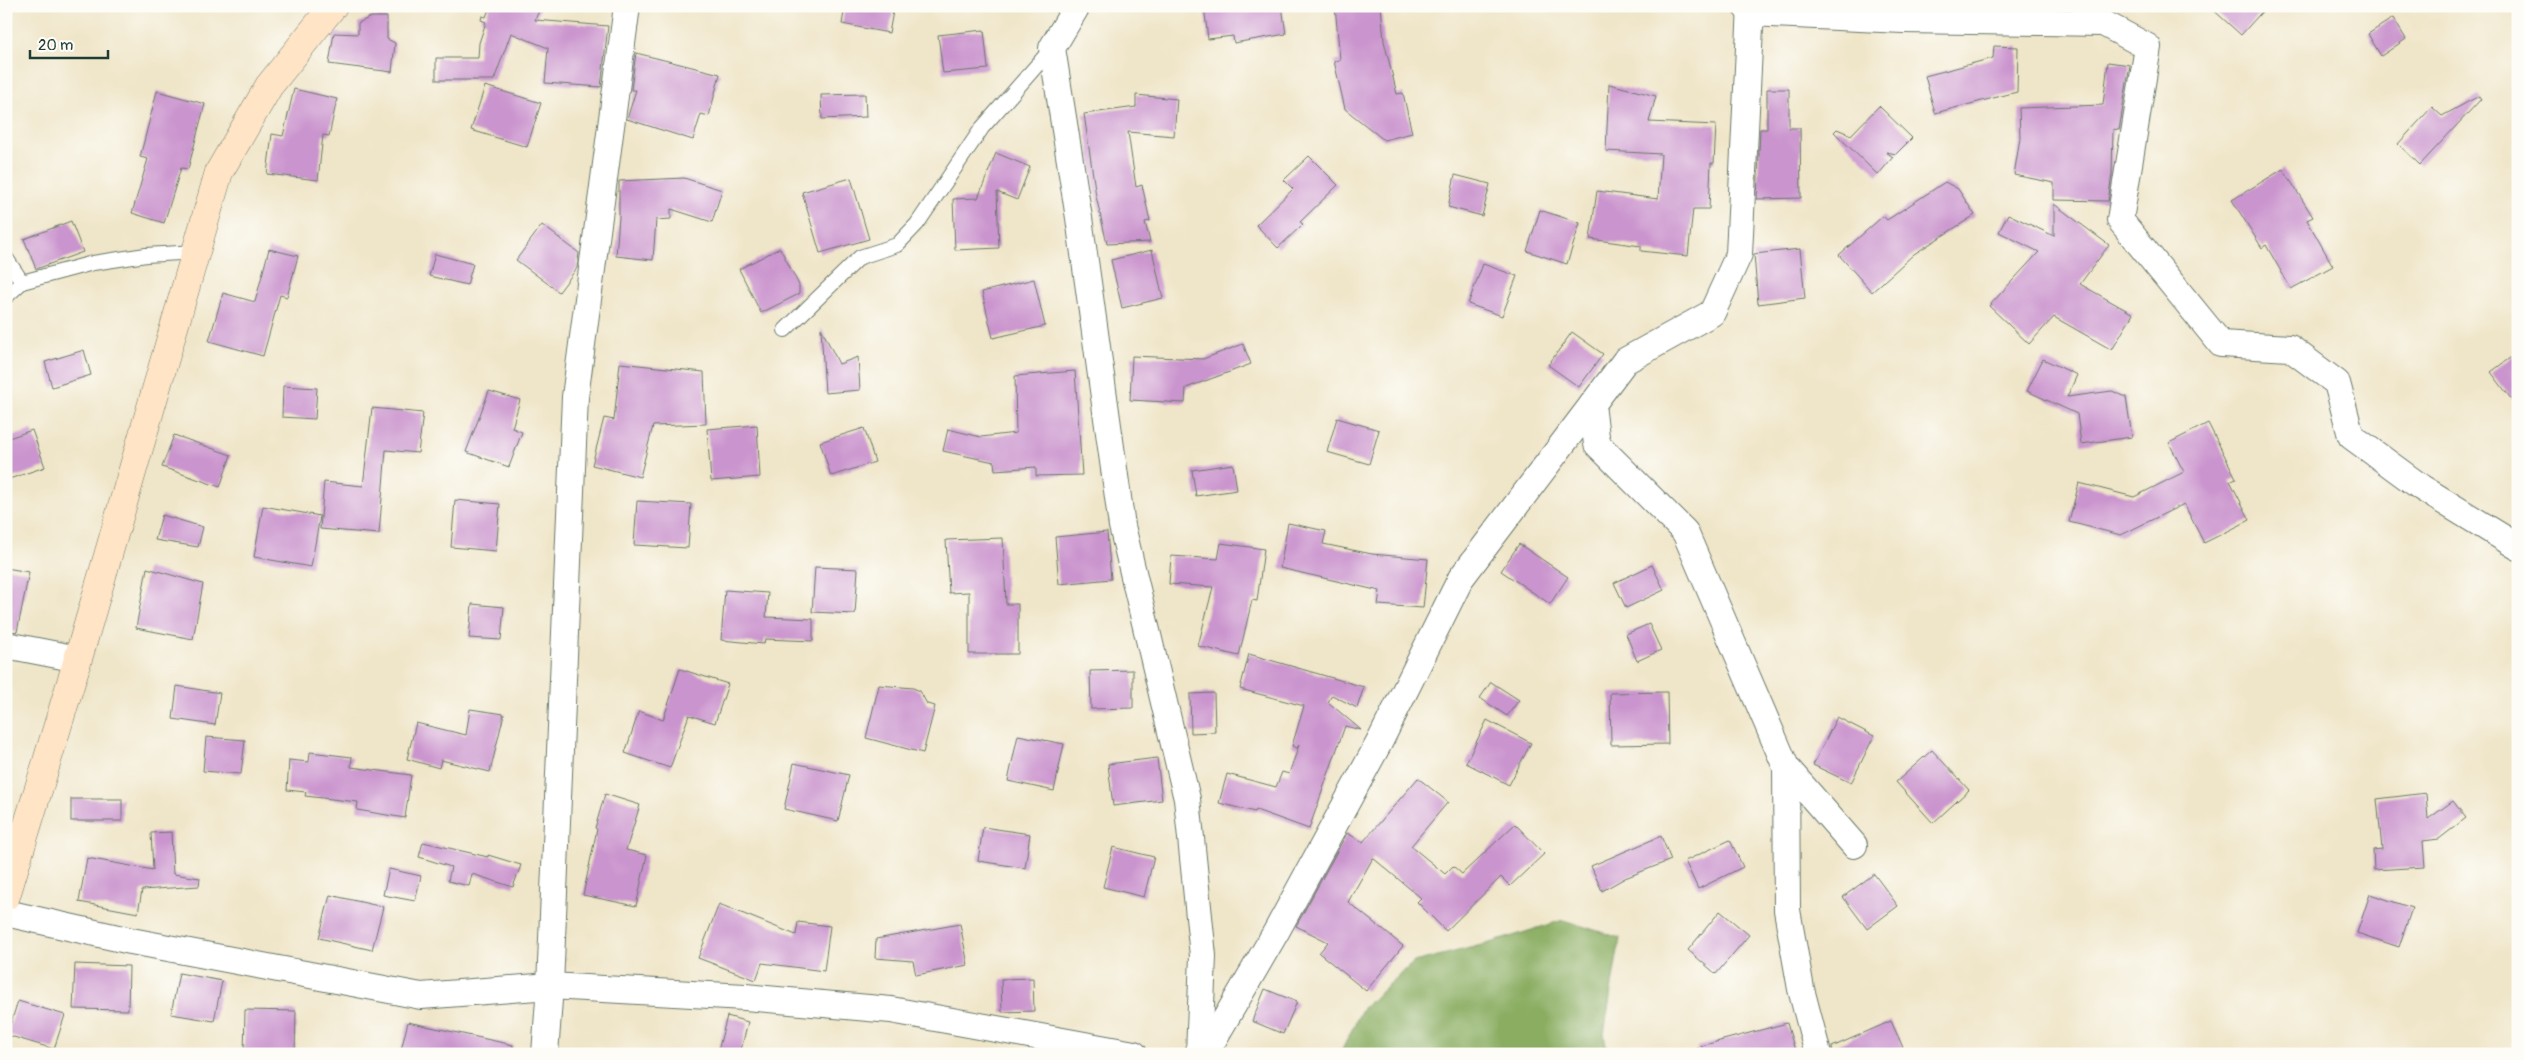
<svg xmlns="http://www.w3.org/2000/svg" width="2524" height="1060" viewBox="0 0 2524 1060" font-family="Pangolin,sans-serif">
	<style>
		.forest { fill: #8aad62; stroke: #54754b }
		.building { fill: #ca94ce }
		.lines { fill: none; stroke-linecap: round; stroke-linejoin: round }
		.lane-casing { stroke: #687868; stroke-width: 16 }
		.street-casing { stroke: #687868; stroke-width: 28 }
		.secondary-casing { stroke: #687868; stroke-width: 29 }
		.lane { stroke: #fff; stroke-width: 14 }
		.street { stroke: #fff; stroke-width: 26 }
		.secondary { stroke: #ffe4c6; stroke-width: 28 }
	</style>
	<rect width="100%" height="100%" fill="#fdfcf7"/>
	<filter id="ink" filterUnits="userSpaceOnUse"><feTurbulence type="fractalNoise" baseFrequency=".02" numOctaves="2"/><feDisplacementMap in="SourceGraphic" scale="10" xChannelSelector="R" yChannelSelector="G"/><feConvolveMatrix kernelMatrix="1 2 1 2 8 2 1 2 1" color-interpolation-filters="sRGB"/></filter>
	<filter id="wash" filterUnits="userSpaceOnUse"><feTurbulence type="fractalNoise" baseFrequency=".0096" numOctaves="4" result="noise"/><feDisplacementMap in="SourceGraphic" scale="20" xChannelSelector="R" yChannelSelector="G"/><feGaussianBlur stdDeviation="1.12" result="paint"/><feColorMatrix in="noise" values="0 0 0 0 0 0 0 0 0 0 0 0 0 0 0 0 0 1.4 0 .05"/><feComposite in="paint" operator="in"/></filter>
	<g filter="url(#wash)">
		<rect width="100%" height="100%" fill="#efe5c8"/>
		<!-- forest -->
		<path class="forest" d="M 1563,920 L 1620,938 L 1604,1033 L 1607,1054 L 1340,1054 L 1362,1009 L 1414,962 L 1494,942 Z"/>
		<g id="blocks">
			<!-- building -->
			<g class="building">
				<path d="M 490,6 L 541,6 L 535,20 L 608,26 L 601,87 L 545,83 L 548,48 L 511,33 L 494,80 L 436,80 L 436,58 L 478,58 L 479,43 L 486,22 L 481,20 L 482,16 L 486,17 Z"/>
				<path d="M 845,6 L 894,6 L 889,33 L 842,24 Z"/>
				<path d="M 1204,6 L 1282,6 L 1286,34 L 1234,43 L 1233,36 L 1208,39 Z"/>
				<path d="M 1335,6 L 1381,6 L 1384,41 L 1397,94 L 1403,93 L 1412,133 L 1384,140 L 1345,109 L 1334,61 L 1340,60 Z"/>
				<path d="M 2209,6 L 2267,6 L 2241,35 Z"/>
				<path d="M 371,17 L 387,17 L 387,39 L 395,43 L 392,72 L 329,64 L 334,33 L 358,34 L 358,23 Z"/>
				<path d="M 2393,18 L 2406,39 L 2381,56 L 2368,34 Z"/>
				<path d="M 984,30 L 988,69 L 943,73 L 938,35 Z"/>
				<path d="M 1994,46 L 2018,47 L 2017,92 L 1935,113 L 1925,76 L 1993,58 Z"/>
				<path d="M 636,53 L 720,74 L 709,116 L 701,114 L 693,140 L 627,119 L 636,90 L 631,90 Z"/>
				<path d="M 2108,62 L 2130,65 L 2119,130 L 2113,129 L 2112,174 L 2108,201 L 2054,200 L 2054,183 L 2014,175 L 2020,138 L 2019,108 L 2103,105 Z"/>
				<path d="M 1609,84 L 1656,96 L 1649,122 L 1716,125 L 1714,163 L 1711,163 L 1709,209 L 1693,209 L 1688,256 L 1641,251 L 1641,246 L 1590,239 L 1597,191 L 1658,199 L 1661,154 L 1606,151 Z"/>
				<path d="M 485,86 L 541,103 L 527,147 L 471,130 Z"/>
				<path d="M 294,89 L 337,99 L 329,136 L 323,135 L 318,180 L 267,174 L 272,134 L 283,136 Z"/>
				<path d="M 1767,89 L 1789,89 L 1789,128 L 1800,128 L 1801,198 L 1757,199 L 1760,129 L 1767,129 Z"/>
				<path d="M 157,91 L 205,104 L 188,169 L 181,168 L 164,223 L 132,213 L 148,159 L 140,157 Z"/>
				<path d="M 865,94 L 866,117 L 822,119 L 821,95 Z"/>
				<path d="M 1136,95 L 1177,99 L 1174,136 L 1128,132 L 1136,187 L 1142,185 L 1150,221 L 1145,222 L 1150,242 L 1107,244 L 1096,196 L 1084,114 L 1136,107 Z"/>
				<path d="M 2479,96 L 2481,99 L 2420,165 L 2398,144 L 2432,107 L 2442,116 Z"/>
				<path d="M 1879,106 L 1912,138 L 1896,154 L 1886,152 L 1893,157 L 1878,175 L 1834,132 L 1837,129 L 1851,135 Z"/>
				<path d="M 996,153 L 1030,167 L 1017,200 L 997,192 L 999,248 L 955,250 L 953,199 L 978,198 Z"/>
				<path d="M 1309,156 L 1338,185 L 1300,222 L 1303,224 L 1278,248 L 1256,225 L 1293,189 L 1284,180 Z"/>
				<path d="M 2283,169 L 2313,217 L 2307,220 L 2333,266 L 2291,289 L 2266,245 L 2262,248 L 2232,200 Z"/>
				<path d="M 1455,175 L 1490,184 L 1482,216 L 1448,207 Z"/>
				<path d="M 684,178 L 722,190 L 712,222 L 671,209 L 671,219 L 656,220 L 653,260 L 616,256 L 619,217 L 619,181 Z"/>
				<path d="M 851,178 L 869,239 L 820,253 L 802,192 Z"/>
				<path d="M 1945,182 L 1958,189 L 1975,215 L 1914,254 L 1872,292 L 1839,255 L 1883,216 L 1887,220 Z"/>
				<path d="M 2054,204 L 2109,245 L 2080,284 L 2133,314 L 2112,350 L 2054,317 L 2029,344 L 1989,306 L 2039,252 L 1999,232 L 2008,214 L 2054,236 Z"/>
				<path d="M 1540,210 L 1580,223 L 1567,264 L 1527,251 Z"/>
				<path d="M 71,221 L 83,252 L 36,269 L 24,239 Z"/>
				<path d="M 542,225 L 579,253 L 577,268 L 559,292 L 516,260 Z"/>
				<path d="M 780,248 L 799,285 L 799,294 L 761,313 L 739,269 Z"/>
				<path d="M 269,249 L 298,256 L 287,297 L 280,295 L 263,356 L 209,341 L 223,293 L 255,302 Z"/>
				<path d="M 1800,249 L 1805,298 L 1758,304 L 1754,254 Z"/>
				<path d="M 1152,250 L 1163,298 L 1122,308 L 1111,260 Z"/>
				<path d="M 435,254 L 473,264 L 467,285 L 429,276 Z"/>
				<path d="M 1483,264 L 1517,276 L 1502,316 L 1468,304 Z"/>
				<path d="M 1034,279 L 1045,326 L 993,338 L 982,292 Z"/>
				<path d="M 821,328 L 839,364 L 858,357 L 860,390 L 825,393 Z"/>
				<path d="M 1572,332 L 1603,354 L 1579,387 L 1548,365 Z"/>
				<path d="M 1243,344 L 1251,364 L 1186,388 L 1185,403 L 1130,400 L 1132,356 L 1203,359 Z"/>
				<path d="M 84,350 L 91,375 L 52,387 L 45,362 Z"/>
				<path d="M 2518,352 L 2518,408 L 2491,372 Z"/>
				<path d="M 2043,359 L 2077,375 L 2067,397 L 2112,391 L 2126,397 L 2132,437 L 2081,444 L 2077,414 L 2027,391 Z"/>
				<path d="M 620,363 L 704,372 L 706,424 L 653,426 L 640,477 L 592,465 L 604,418 L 614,420 Z"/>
				<path d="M 1075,371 L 1082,475 L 1036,476 L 1036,467 L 995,470 L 994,462 L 943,451 L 948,429 L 981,437 L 1016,433 L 1015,376 Z"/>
				<path d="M 283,386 L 317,388 L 315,419 L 282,417 Z"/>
				<path d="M 489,391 L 520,400 L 512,428 L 522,432 L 509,467 L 466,452 Z"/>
				<path d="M 372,408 L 423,413 L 418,453 L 386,450 L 379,534 L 320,529 L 324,482 L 363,486 Z"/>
				<path d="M 1337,418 L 1379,430 L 1369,464 L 1327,452 Z"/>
				<path d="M 2208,423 L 2236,478 L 2230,481 L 2250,520 L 2204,543 L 2184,504 L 2121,535 L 2069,522 L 2079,483 L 2134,497 L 2184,472 L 2169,443 Z"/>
				<path d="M 757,425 L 760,477 L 711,481 L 707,429 Z"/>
				<path d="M 864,428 L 875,462 L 831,476 L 820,442 Z"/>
				<path d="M 32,430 L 45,467 L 6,480 L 6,439 Z"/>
				<path d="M 174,435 L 231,455 L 220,487 L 162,467 Z"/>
				<path d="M 1233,464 L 1237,490 L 1196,496 L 1192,470 Z"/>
				<path d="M 455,500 L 500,504 L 496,551 L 451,547 Z"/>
				<path d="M 637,501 L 691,504 L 688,548 L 634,545 Z"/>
				<path d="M 263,506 L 320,516 L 311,567 L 254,557 Z"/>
				<path d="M 162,515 L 203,527 L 198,547 L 155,540 Z"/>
				<path d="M 1288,523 L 1326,531 L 1323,544 L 1372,554 L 1428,559 L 1423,608 L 1378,605 L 1380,591 L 1280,568 Z"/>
				<path d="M 1107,532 L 1111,579 L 1059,584 L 1055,537 Z"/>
				<path d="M 1003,538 L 1006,604 L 1018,604 L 1018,654 L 969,654 L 969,592 L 949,593 L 946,540 Z"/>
				<path d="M 1221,543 L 1264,549 L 1257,601 L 1252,600 L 1239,656 L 1198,646 L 1213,587 L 1169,584 L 1171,556 L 1218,559 Z"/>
				<path d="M 1519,544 L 1568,577 L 1550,604 L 1501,571 Z"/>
				<path d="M 1652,565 L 1664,590 L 1626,608 L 1614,583 Z"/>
				<path d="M 815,567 L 858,569 L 855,614 L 812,612 Z"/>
				<path d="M 6,568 L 29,572 L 17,632 L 6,630 Z"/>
				<path d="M 147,568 L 203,584 L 193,639 L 136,628 Z"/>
				<path d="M 725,590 L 768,593 L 766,617 L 813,619 L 813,641 L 765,639 L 764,644 L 721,640 Z"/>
				<path d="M 472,604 L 504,607 L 501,640 L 469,638 Z"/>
				<path d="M 1649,624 L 1661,650 L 1637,661 L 1626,634 Z"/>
				<path d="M 1249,654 L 1364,687 L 1357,708 L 1332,695 L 1328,702 L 1361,730 L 1345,726 L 1309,829 L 1256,810 L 1255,812 L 1219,803 L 1227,774 L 1276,787 L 1282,772 L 1289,774 L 1299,745 L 1297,748 L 1292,746 L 1304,706 L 1240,689 Z"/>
				<path d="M 680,669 L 728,684 L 715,723 L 689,715 L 670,768 L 625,753 L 639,711 L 663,720 Z"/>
				<path d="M 1133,670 L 1133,708 L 1091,709 L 1090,671 Z"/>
				<path d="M 1491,682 L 1519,700 L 1507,716 L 1480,698 Z"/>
				<path d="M 879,685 L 913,688 L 920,691 L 927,704 L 935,706 L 923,753 L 866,738 Z"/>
				<path d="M 177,686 L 220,693 L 215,725 L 173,719 Z"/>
				<path d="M 1667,692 L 1668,744 L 1611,745 L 1610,693 Z"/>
				<path d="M 1214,693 L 1215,732 L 1191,733 L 1190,694 Z"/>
				<path d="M 470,709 L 504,714 L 490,772 L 441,760 L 439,768 L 407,759 L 416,723 L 466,735 Z"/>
				<path d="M 1837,717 L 1874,736 L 1851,783 L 1813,765 Z"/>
				<path d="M 1487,720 L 1531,743 L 1509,785 L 1466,763 Z"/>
				<path d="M 1018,735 L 1064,744 L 1054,791 L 1008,781 Z"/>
				<path d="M 206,737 L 245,740 L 241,774 L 203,771 Z"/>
				<path d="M 1932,750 L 1969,790 L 1933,823 L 1896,782 Z"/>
				<path d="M 310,752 L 352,757 L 351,767 L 411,775 L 405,818 L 357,810 L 358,802 L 305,796 L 306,792 L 287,790 L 289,760 L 309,762 Z"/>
				<path d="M 1157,758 L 1162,800 L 1113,806 L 1108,764 Z"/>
				<path d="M 794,763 L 849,775 L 838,821 L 784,809 Z"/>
				<path d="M 1418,778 L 1448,802 L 1411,846 L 1445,874 L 1453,866 L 1462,874 L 1515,824 L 1544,854 L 1510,886 L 1501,877 L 1446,931 L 1417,902 L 1421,898 L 1373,858 L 1348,902 L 1403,946 L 1366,991 L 1319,953 L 1328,942 L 1296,926 L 1347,833 L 1363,842 Z"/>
				<path d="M 2426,793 L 2428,819 L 2453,801 L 2466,818 L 2439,839 L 2423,841 L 2425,867 L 2374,870 L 2373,850 L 2382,849 L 2377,799 Z"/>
				<path d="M 605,794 L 640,805 L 626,850 L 647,855 L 636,906 L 583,895 L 597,829 L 595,828 Z"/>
				<rect x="71" y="799" width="51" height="22"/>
				<path d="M 983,827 L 1030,834 L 1025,868 L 978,861 Z"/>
				<path d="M 171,832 L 173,874 L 200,878 L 199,886 L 142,890 L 138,913 L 79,902 L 87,858 L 153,870 L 151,833 Z"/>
				<path d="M 1661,836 L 1671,860 L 1625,878 L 1602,891 L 1591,866 Z"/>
				<path d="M 1730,840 L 1743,867 L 1698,889 L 1685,861 Z"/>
				<path d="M 423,842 L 488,857 L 488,855 L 521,865 L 513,887 L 472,874 L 469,886 L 448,881 L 451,867 L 419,857 Z"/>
				<path d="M 1113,847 L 1154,857 L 1144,897 L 1103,887 Z"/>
				<path d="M 389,869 L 421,876 L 415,901 L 383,895 Z"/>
				<path d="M 1874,874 L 1898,906 L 1867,929 L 1843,897 Z"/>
				<path d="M 2370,894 L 2412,908 L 2399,947 L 2357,933 Z"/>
				<path d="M 330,895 L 383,907 L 372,950 L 319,938 Z"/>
				<path d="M 719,904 L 796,935 L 798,922 L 830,926 L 824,971 L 762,963 L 756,980 L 698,958 Z"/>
				<path d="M 1720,911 L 1749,935 L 1716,974 L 1688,950 Z"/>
				<path d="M 960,924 L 968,965 L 916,975 L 913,961 L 875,958 L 876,939 Z"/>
				<path d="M 75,964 L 129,966 L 128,1010 L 73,1009 Z"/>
				<path d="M 179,973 L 222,981 L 214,1021 L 171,1014 Z"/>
				<path d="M 1033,978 L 1034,1011 L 1002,1012 L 1001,979 Z"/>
				<path d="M 1265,989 L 1297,1002 L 1283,1034 L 1252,1021 Z"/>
				<path d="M 18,1001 L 65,1015 L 54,1049 L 7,1035 Z"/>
				<path d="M 245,1010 L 296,1011 L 295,1054 L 244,1054 Z"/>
				<path d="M 727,1016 L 748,1022 L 740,1054 L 718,1051 Z"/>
				<path d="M 1891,1021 L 1906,1054 L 1833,1054 L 1832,1047 Z"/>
				<path d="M 408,1022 L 513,1045 L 512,1054 L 400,1054 Z"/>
				<path d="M 1787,1023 L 1796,1054 L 1698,1054 L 1697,1047 Z"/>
			</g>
		</g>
	</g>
	<g filter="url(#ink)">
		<use href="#blocks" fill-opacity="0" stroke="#687868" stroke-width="1"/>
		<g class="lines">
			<defs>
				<g id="lane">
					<path d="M 6,258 L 22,282 L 93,263 L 146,255 L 196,252"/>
					<path d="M 6,297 L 22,282"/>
					<path d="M 785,330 L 860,257 L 897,245 L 917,224 L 982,128 L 1052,48"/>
				</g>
				<g id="street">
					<path d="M 1077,6 L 1052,48 L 1079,218 L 1122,526 L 1187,799 L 1203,956 L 1199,1054"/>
					<path d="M 1745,6 L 1751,13 L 1903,20 L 2103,23 L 2148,47 L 2120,220 L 2221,344 L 2290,348 L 2337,383 L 2351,436 L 2422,488 L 2518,547"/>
					<path d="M 1751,6 L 1739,254 L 1712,313 L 1625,361 L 1592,405 L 1597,444 L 1685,532 L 1786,767 L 1854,845"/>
					<path d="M 6,645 L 78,659"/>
					<path d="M 1786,767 L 1787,910 L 1801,989 L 1818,1054"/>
					<path d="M 6,913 L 131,941 L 421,996 L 550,986 L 745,997 L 891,1010 L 1134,1054"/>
					<path d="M 545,1054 L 550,986 L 575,397 L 627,6"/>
					<path d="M 1205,1054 L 1276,932 L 1380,741 L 1461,578 L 1592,405"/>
				</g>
				<path id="secondary" d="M 6,896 L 78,659 L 219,172 L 269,86 L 333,6"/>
			</defs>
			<!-- lane casing -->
			<use href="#lane" class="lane-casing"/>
			<!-- street casing -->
			<use href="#street" class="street-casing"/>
			<!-- secondary casing -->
			<use href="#secondary" class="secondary-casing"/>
			<!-- lane -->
			<use href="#lane" class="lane"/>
			<!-- street -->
			<use href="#street" class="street"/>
			<!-- secondary -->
			<use href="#secondary" class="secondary"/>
		</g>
	</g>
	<!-- margin -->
	<rect width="2524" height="1060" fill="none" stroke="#fdfcf7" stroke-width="25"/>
	<!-- scale -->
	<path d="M30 50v8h78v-8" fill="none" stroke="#1f3d34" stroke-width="2.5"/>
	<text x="38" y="50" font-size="15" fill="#1f3d34" stroke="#fdfcf7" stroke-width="4" paint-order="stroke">20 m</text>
</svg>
